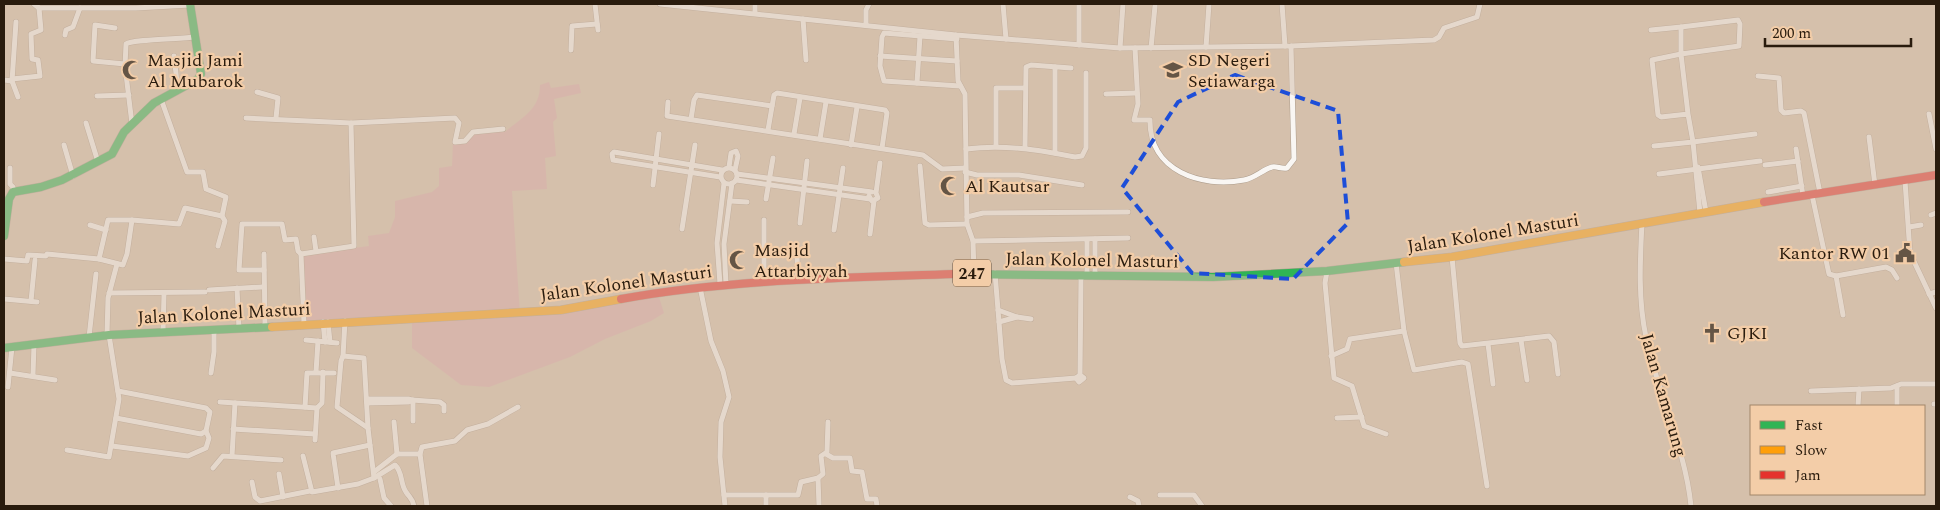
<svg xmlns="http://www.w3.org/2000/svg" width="1940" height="510" viewBox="0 0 1940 510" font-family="Spectral,serif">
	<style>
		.green { fill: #daacaa }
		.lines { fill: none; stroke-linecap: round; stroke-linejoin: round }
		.street-casing { stroke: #ac9c8c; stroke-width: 6 }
		.fast-casing { stroke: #ac9c8c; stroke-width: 9 }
		.slow-casing { stroke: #ac9c8c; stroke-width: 9 }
		.jam-casing { stroke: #ac9c8c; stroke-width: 9 }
		.street { stroke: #f9f6f3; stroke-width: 5 }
		.fast { stroke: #30b455; stroke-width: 8 }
		.slow { stroke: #ff9f0a; stroke-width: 8 }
		.jam { stroke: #e5322d; stroke-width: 8 }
		.marked { fill: none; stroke: #1d4ed8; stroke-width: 4; stroke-dasharray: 10 6; stroke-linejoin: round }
		.labels { text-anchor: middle; stroke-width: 4.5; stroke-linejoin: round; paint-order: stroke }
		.shield { fill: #f3cda8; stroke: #66503c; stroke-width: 1 }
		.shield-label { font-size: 16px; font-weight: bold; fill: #291b0d }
		.poi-label { font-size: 18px; fill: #291b0d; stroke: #f3cda8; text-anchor: start }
		.street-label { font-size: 18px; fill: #291b0d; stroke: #f3cda8 }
	</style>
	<rect width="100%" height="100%" fill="#d5c0ac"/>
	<!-- green -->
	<path class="green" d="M 549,82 L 551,88 L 579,84 L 581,93 L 554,99 L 557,118 L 553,122 L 556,156 L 545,158 L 547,189 L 512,191 L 520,315 L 658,294 L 664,313 L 651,321 L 605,339 L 570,357 L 489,387 L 461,385 L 412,348 L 412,316 L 306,321 L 303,255 L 369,246 L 368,236 L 389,233 L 395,217 L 395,201 L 432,192 L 439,186 L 439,168 L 452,166 L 453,143 L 467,142 L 470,134 L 503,130 L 505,132 C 522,117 540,110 540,85 Z"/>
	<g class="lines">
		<defs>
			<g id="street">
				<path d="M 34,4 L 39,8 L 136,8 L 190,5"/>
				<path d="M 595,4 L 598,30"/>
				<path d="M 660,4 L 956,35 L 1120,48 L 1291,46 L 1434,40 L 1439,37 L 1444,28 L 1477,17 L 1480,4"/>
				<path d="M 755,4 L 755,13"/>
				<path d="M 1003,4 L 1006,39"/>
				<path d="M 1079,4 L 1079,45"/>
				<path d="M 1282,4 L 1285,46"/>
				<path d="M 803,19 L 806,60"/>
				<path d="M 866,24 L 866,10 L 869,4"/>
				<path d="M 115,28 L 95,25 L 93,61 L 125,64"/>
				<path d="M 1651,30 L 1681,27"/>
				<path d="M 65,35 L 66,30 L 73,27 L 80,8"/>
				<path d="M 956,35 L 958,81 L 965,94 L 967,224 L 973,241 L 974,273"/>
				<path d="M 957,39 L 884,33 L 882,37 L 880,66 L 884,81 L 960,86"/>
				<path d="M 1206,47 L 1209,4"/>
				<path d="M 1120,48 L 1123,4"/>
				<path d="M 1135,48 L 1138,104 L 1134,120 L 1150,120 C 1149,171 1201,188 1244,180 C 1255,178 1262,170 1272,167 C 1277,166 1281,169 1287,168 L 1294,159 L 1291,46"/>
				<path d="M 1151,48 L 1155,6"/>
				<path d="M 571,50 L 572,26 L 597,24"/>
				<path d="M 174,56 L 178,91"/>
				<path d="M 880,56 L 957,61"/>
				<path d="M 1758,76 L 1779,78 L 1781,110 L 1784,113 L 1801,111 L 1804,113 L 1820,193"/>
				<path d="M 12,79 L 40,76 L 38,60 L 32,59 L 31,34 L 41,30 L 39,8"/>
				<path d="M 4,80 L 12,81 L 16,22"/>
				<path d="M 12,81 L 18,97"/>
				<path d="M 917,83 L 920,36"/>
				<path d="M 257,92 L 278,98 L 276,118"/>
				<path d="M 1106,94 L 1137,93"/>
				<path d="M 97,96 L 129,95"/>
				<path d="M 161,99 L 187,172 L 203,172 L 206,189 L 226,197 L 222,216 L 225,221 L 218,246"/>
				<path d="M 668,102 L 667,116 L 923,155 L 942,169 L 965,168"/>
				<path d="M 1929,114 L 1936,149"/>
				<path d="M 246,118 L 351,123 L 455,118 L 459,123 L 455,142 L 465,141 L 473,132 L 503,129"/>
				<path d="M 691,119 L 694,100 L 697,95 L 772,106"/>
				<path d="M 86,123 L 98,162"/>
				<path d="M 132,124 L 125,66 L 126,44 C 132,39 182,39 195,37"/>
				<path d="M 768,130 L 774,95 L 777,93 L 885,110 L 887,113 L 882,148"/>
				<path d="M 794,134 L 800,98"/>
				<path d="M 1869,137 L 1875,185"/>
				<path d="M 820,139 L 826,102"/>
				<path d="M 64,145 L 73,176"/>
				<path d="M 851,145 L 857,107"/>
				<path d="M 996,146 L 996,88 L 1025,88"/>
				<path d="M 1654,146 L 1693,142 L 1688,114 L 1661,117 L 1658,115 L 1652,60 L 1681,54 L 1681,27 L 1738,20 L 1740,24 L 1739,46 L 1681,54 L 1688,114"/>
				<path d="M 1025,147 L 1026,67 L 1031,65 L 1071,68"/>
				<path d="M 966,149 C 1004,144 1039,150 1075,157 L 1082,156 L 1086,148 L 1086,73"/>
				<path d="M 1796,149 L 1803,196"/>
				<path d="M 1055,153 L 1055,67"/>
				<path d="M 1765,165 L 1798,161"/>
				<path d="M 920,166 L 925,223 L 929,225 L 967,224"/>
				<path d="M 729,167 L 731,153 L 736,151 L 738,156 L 735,170"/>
				<path d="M 1698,167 L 1706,212"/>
				<circle cx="729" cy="176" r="8"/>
				<path d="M 10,168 L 10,184 L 13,187 L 13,192"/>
				<path d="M 965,172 L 977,175 L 1019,175 L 1082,185"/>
				<path d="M 737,174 L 872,192"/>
				<path d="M 1659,174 L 1760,161"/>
				<path d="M 720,177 L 613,160 L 612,154 L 614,152 L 722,170"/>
				<path d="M 736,180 L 870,199"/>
				<path d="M 1905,181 L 1910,253 L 1936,308"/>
				<path d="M 653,185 L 659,134"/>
				<path d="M 1768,192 L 1802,186"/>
				<path d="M 1812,195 L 1829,274 L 1836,276 L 1886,267 L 1892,270 L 1897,278"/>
				<path d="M 869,196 L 872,201 L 878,198 L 876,193 L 880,163"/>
				<path d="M 766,199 L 773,158"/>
				<path d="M 730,201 L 747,202"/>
				<path d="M 1700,213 L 1693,142 L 1755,134"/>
				<path d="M 1931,215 L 1936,213"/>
				<path d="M 967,217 L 983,213 L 1128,212"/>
				<path d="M 800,223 L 807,161"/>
				<path d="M 1642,223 C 1640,261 1638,300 1646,337 C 1658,395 1685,447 1691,506"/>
				<path d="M 90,225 L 106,230"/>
				<path d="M 1909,227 L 1921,225"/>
				<path d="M 682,229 L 695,145"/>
				<path d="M 834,230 L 843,168"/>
				<path d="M 870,234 L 874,201"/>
				<path d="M 314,237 L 316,251"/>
				<path d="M 1095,239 L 1095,275"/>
				<path d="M 1087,240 L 1087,275"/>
				<path d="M 973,241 L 1128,238"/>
				<path d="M 264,254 L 265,327"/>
				<path d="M 797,256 L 798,280"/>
				<path d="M 1452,257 L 1460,343 L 1462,346 L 1549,336 L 1554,342 L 1558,374"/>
				<path d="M 4,259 L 27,261 L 28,255 L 46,256 L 47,254 L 99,259 L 123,265 L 127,254 L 132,220 L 179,224 L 185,208 L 222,216"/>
				<path d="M 99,259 L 108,220 L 132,220"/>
				<path d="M 1396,263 L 1404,331 L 1414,370 L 1462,362 L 1468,364 L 1487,486"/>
				<path d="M 264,270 L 239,270 L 242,224 L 282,224 L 285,240 L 296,239 L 298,251 L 301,254"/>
				<path d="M 1327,271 L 1325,283 L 1334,378 L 1352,386 L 1364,426 L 1386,434"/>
				<path d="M 995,273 L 1002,359 L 1006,380 L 1012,383 L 1076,378"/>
				<path d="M 1836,276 L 1843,315"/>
				<path d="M 764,282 L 764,220"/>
				<path d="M 720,284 L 717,243 L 724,183"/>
				<path d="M 726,284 L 724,244 L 732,183"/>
				<path d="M 700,287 L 711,341 L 723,371 L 729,397 L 721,422 L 720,457 L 725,506"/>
				<path d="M 237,288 L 239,329"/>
				<path d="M 209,290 L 262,287"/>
				<path d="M 109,293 L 205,292"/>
				<path d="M 1929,294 L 1936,292"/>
				<path d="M 4,299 L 37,302"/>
				<path d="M 31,301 L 35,260"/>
				<path d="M 998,310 L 1017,317 L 1031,319"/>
				<path d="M 345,321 L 343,356 L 341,361 L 337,407 L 368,428"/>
				<path d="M 323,322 L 325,342"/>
				<path d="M 328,322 L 330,342"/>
				<path d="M 999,322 L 1017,317"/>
				<path d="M 304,324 L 301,254 L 354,246 L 351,123"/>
				<path d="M 163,332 L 164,294"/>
				<path d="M 107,335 L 108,298 L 117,264"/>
				<path d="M 89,337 L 96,274"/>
				<path d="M 306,340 L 337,343"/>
				<path d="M 1521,340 L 1527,380"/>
				<path d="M 1488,344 L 1493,384"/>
				<path d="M 343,356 L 364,358 L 368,428 L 374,478"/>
				<path d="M 1331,356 L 1347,349 L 1350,339 L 1404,331"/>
				<path d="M 316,372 L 318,341"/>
				<path d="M 10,373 L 55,380"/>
				<path d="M 211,373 L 214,352 L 214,330"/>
				<path d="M 33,375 L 34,344"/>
				<path d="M 1080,375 L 1076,378 L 1079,382 L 1084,378 L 1080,375 L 1081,275"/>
				<path d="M 1897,386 L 1897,406"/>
				<path d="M 8,387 L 12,347"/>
				<path d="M 1811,391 L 1891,388 L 1901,384 L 1936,384"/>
				<path d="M 367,399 L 409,399 L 412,400 L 409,402 L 367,403"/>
				<path d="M 412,400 L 440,402 L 444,405 L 444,411"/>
				<path d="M 413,400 L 413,421"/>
				<path d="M 220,402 L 317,408 L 322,403 L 323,372"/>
				<path d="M 1934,404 L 1936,404"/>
				<path d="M 1858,406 L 1859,389"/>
				<path d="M 305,407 L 307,373 L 334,373"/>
				<path d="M 116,418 L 201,434 L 206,431 L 210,412 L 206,408 L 118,391"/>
				<path d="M 1337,418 L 1362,417"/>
				<path d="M 394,422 L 397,454"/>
				<path d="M 233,429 L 315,434"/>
				<path d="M 315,440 L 317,408"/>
				<path d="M 112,446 L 188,456 L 206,448 L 209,438 L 206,431"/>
				<path d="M 67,450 L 109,457 L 119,399 L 109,335"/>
				<path d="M 826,454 L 833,458 L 850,458 L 852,471 L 862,472 L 867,499 L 876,499 L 877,506"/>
				<path d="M 232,456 L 235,403"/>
				<path d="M 303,456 L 312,492 L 358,484 L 374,478 L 395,465 C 403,472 400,484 406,492 C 410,498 413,499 414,506"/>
				<path d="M 213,468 L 223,456 L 281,460"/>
				<path d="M 374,472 L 397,454 L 420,454"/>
				<path d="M 279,474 L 283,497"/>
				<path d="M 818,478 L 819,506"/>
				<path d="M 380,479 L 384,498 L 391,506"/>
				<path d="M 252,482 L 255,497 L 260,501 L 310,491"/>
				<path d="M 338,488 L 333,453 L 370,445"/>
				<path d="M 724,495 L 798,495 L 801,482 L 818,478 L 823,474 L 821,456 L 827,452 L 828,422"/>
				<path d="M 766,495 L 766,506"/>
				<path d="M 1160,495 L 1194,495 L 1202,506"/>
				<path d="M 1130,497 L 1138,501 L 1139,506"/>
				<path d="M 427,506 L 420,454 L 422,447 L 455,441 L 467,430 L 488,424 L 518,407"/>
			</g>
			<g id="fast">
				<path d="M 4,236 L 9,199 L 13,192 L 41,187 L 62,180 L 112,154 L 124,132 L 154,103 L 198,79 L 201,74 L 190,4"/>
				<path d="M 954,274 L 1213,277 L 1327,271 L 1404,262"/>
				<path d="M 4,348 L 109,335 L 272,327"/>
			</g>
			<g id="slow">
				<path d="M 1404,262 L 1452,257 L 1764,202"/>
				<path d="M 272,327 L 561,310 L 621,299"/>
			</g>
			<g id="jam">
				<path d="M 1764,202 L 1936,175"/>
				<path d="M 621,299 C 731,279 843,278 954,274"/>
			</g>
		</defs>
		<!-- street casing -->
		<use href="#street" class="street-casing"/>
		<!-- fast casing -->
		<use href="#fast" class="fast-casing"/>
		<!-- slow casing -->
		<use href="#slow" class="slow-casing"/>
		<!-- jam casing -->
		<use href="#jam" class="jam-casing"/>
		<!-- street -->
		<use href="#street" class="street"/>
		<!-- fast -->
		<use href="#fast" class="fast"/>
		<!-- slow -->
		<use href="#slow" class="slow"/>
		<!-- jam -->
		<use href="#jam" class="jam"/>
	</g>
	<!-- marked area -->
	<path d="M0 0H1940V510H0ZM 1235,75 L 1338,111 L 1348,223 L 1293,279 L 1192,273 L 1122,188 L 1178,102 Z" fill="#d5c0ac" fill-opacity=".55" fill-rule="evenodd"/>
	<path class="marked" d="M 1235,75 L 1338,111 L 1348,223 L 1293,279 L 1192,273 L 1122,188 L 1178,102 Z"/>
	<!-- icons -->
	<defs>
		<symbol id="mosque-bare" viewBox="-9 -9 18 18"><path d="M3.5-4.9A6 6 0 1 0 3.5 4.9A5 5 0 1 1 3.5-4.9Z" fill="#655545" stroke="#f3cda8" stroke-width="2.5" paint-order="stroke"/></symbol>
		<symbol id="school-bare" viewBox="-9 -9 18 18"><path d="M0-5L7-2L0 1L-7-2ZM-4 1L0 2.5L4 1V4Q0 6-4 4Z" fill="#655545" stroke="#f3cda8" stroke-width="2.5" paint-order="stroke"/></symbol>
		<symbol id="civic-bare" viewBox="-9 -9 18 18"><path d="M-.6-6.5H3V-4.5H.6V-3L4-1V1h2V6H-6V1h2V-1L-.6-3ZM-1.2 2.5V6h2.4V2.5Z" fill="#655545" stroke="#f3cda8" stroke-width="2.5" paint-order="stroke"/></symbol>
		<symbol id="church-bare" viewBox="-9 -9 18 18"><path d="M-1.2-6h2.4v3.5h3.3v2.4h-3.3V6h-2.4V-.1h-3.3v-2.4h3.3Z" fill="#655545" stroke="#f3cda8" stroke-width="2.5" paint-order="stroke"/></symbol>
	</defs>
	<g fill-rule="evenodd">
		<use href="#mosque-bare" x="118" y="56" width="28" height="28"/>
		<use href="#school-bare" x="1159" y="56" width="28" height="28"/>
		<use href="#mosque-bare" x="936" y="172" width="28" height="28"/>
		<use href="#civic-bare" x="1891" y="239" width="28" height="28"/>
		<use href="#mosque-bare" x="725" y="246" width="28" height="28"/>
		<use href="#church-bare" x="1698" y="319" width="28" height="28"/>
	</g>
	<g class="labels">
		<!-- shield labels -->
		<rect class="shield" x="953" y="259.5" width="38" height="27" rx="4"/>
		<g class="shield-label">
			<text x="972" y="279">247</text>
		</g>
		<!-- poi labels -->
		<g class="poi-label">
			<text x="147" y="66">Masjid Jami<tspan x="147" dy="21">Al Mubarok</tspan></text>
			<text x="1188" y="66">SD Negeri<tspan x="1188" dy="21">Setiawarga</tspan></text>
			<text x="965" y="192">Al Kautsar</text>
			<text x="754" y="256">Masjid<tspan x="754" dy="21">Attarbiyyah</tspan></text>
			<text x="1890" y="259" text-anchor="end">Kantor RW 01</text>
			<text x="1727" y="339">GJKI</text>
		</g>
		<!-- street labels -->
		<g class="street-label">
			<text transform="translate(1493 233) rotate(-9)" y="6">Jalan Kolonel Masturi</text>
			<text transform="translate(1092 260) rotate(1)" y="6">Jalan Kolonel Masturi</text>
			<text transform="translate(626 283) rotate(-8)" y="6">Jalan Kolonel Masturi</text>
			<text transform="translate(224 313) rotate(-3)" y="6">Jalan Kolonel Masturi</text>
			<text transform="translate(1664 395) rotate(74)" y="6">Jalan Kamarung</text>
		</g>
	</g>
	<!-- border -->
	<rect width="1940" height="510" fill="none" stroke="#291b0d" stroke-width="10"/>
	<!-- legend -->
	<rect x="1750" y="405" width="175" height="90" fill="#f3cda8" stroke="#a2866a"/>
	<rect x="1760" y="421" width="25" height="8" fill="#30b455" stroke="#a2866a"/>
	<text x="1795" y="430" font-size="15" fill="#291b0d">Fast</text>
	<rect x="1760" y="446" width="25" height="8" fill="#ff9f0a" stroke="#a2866a"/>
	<text x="1795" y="455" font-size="15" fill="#291b0d">Slow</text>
	<rect x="1760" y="471" width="25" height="8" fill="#e5322d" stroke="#a2866a"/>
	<text x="1795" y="480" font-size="15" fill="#291b0d">Jam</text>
	<!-- scale -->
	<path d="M1765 38v8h146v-8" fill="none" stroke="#291b0d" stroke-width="2.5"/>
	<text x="1772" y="38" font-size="15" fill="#291b0d" stroke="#f3cda8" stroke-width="4" paint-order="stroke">200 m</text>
</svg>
